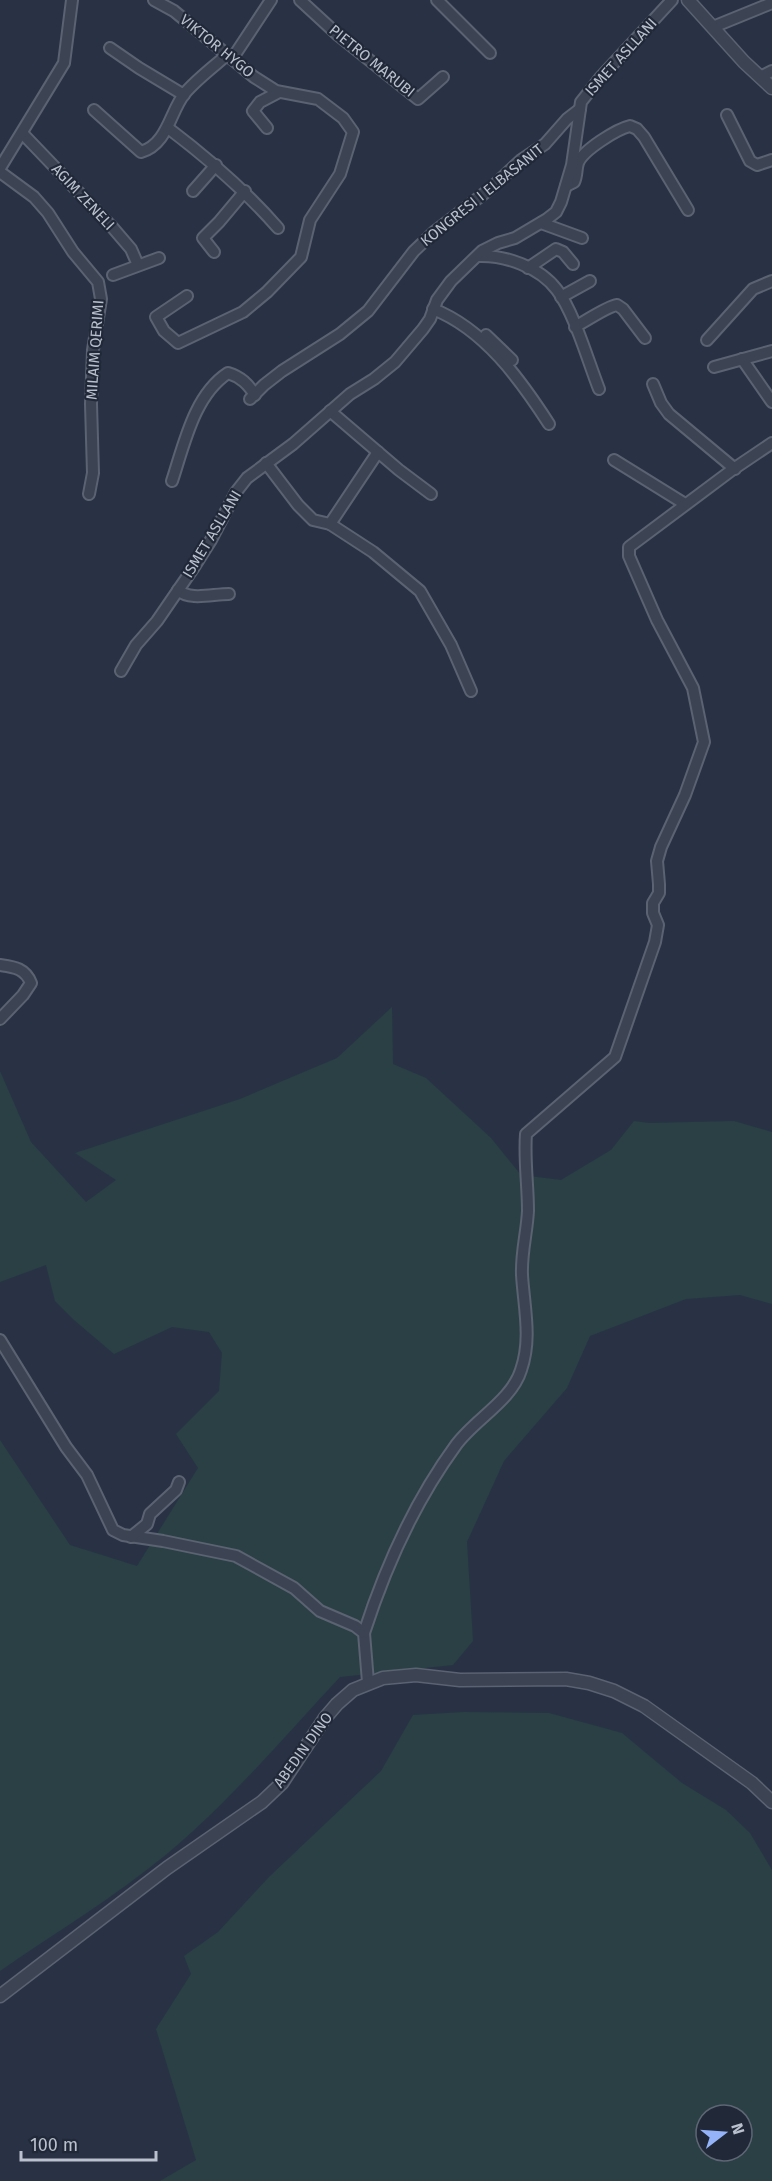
<svg xmlns="http://www.w3.org/2000/svg" width="772" height="2181" viewBox="0 0 772 2181" font-family="'Fira Sans',sans-serif">
	<style>
		.green { fill: #2a4045; fill-rule: evenodd }
		.lines { fill: none; stroke-linecap: round; stroke-linejoin: round }
		.minor-casing { stroke: #5b6271; stroke-width: 14 }
		.tertiary-casing { stroke: #5b6271; stroke-width: 15 }
		.minor { stroke: #3c4454; stroke-width: 10 }
		.tertiary { stroke: #3c4454; stroke-width: 12 }
		.labels { text-anchor: middle; stroke-width: 4.5; stroke-linejoin: round; paint-order: stroke }
		.street-label { font-size: 15px; fill: #bac0cd; stroke: #212939 }
	</style>
	<rect width="100%" height="100%" fill="#283244"/>
	<!-- green -->
	<g class="green">
		<path d="M 392,1007 L 393,1064 L 426,1078 L 491,1138 L 521,1175 L 561,1180 L 611,1150 L 634,1121 L 649,1123 L 734,1121 L 772,1132 L 772,1304 L 740,1295 L 686,1299 L 590,1336 L 567,1388 L 504,1461 L 467,1542 L 473,1641 L 453,1665 L 340,1677 C 284,1737 230,1801 168,1853 C 115,1897 56,1932 0,1971 L 0,1440 L 70,1545 L 137,1566 L 198,1468 L 176,1434 L 219,1391 L 222,1353 L 209,1332 L 172,1327 L 114,1354 L 74,1320 L 55,1301 L 46,1265 L 0,1282 L 0,1071 L 31,1142 L 86,1202 L 116,1180 L 75,1153 L 240,1099 L 337,1058 Z"/>
		<path d="M 464,1712 L 549,1713 L 622,1733 L 682,1783 L 726,1810 L 750,1833 L 772,1870 L 772,2181 L 160,2181 L 196,2160 L 156,2029 L 191,1974 L 184,1956 L 218,1932 L 269,1877 L 381,1771 L 413,1715 ZM 706,2115 L 742,2115 L 742,2151 L 706,2151 Z"/>
	</g>
	<g class="lines">
		<defs>
			<g id="minor">
				<path d="M 154,0 L 174,11 L 254,77 L 276,91 L 318,99 L 343,118 L 353,132 L 340,174 L 310,220 L 301,257 L 267,292 L 243,312 L 178,343 L 164,331 L 156,317 L 187,296"/>
				<path d="M 300,0 L 338,35 L 418,99 L 443,77"/>
				<path d="M 437,0 L 490,53"/>
				<path d="M 713,27 L 772,3"/>
				<path d="M 110,48 L 139,68 L 184,95"/>
				<path d="M 232,59 L 271,0"/>
				<path d="M 760,77 L 772,71"/>
				<path d="M 94,110 L 141,152 C 168,144 170,111 185,93 C 197,79 213,67 227,55"/>
				<path d="M 727,115 L 750,161 L 757,165 L 772,160"/>
				<path d="M 168,128 C 209,159 244,189 278,228"/>
				<path d="M 267,128 L 253,111 L 260,102 L 279,92"/>
				<path d="M 22,133 L 113,228 L 131,249 L 138,265"/>
				<path d="M 0,168 L 64,63 L 72,0"/>
				<path d="M 0,172 L 34,197 L 48,213 L 73,252 L 98,282 L 101,299 L 93,350 L 91,404 L 93,473 L 89,494"/>
				<path d="M 566,186 L 574,182 C 577,176 576,169 578,163 C 583,150 617,129 630,126 L 637,129 L 644,137 L 688,210"/>
				<path d="M 193,191 L 216,165"/>
				<path d="M 541,223 L 582,238"/>
				<path d="M 214,252 L 203,238 L 219,222 L 245,191"/>
				<path d="M 478,256 C 505,255 540,267 557,290 C 574,312 588,361 599,389"/>
				<path d="M 528,268 L 556,249 L 563,252 L 573,264"/>
				<path d="M 113,275 L 159,258"/>
				<path d="M 561,297 L 590,281"/>
				<path d="M 433,309 C 484,329 520,379 549,424"/>
				<path d="M 575,327 C 584,322 608,306 617,305 L 623,309 L 645,338"/>
				<path d="M 486,335 L 512,360"/>
				<path d="M 707,340 L 753,289 L 772,281"/>
				<path d="M 742,359 L 772,402"/>
				<path d="M 714,367 L 772,351"/>
				<path d="M 653,384 L 661,403 L 669,414 L 735,469"/>
				<path d="M 250,399 L 264,385 L 282,371 L 340,334 L 368,311 L 414,251 L 434,232 L 490,189 L 521,160 L 545,144 L 567,119 L 580,109"/>
				<path d="M 330,411 L 399,470 L 431,494"/>
				<path d="M 614,460 L 685,504"/>
				<path d="M 266,463 L 298,505 L 313,520 L 330,524 L 373,552 L 420,591 L 451,645 L 471,691"/>
				<path d="M 172,481 C 184,445 194,395 228,373 C 241,377 248,384 255,395"/>
				<path d="M 330,524 L 378,452"/>
				<path d="M 178,590 C 190,601 212,594 229,594"/>
				<path d="M 121,671 L 136,645 L 157,621 L 194,567 L 211,540 L 236,492 L 247,478 L 293,444 L 350,394 L 374,379 L 395,362 L 423,329 L 430,319 L 437,300 L 451,281 L 482,251 L 498,243 L 515,238 L 547,219 L 556,212 L 561,202 L 572,165 L 581,102 L 600,78 L 672,0"/>
				<path d="M 0,965 C 14,967 25,968 31,983 L 23,995 L 0,1019"/>
				<path d="M 0,1340 L 66,1447 L 87,1475 L 113,1530 L 123,1535 L 163,1541 L 236,1556 L 294,1588 L 320,1611 L 355,1626 L 364,1633 L 368,1682"/>
				<path d="M 131,1537 L 147,1524 L 150,1514 L 176,1490 L 179,1482"/>
				<path d="M 364,1633 C 385,1568 415,1501 456,1445 C 474,1420 512,1400 521,1370 C 532,1339 524,1307 522,1275 C 521,1253 527,1232 528,1211 C 528,1185 524,1159 526,1134 L 615,1057 L 655,942 L 658,925 L 653,913 L 653,903 L 659,893 L 659,884 L 657,861 L 661,847 L 685,795 L 704,742 L 693,688 L 657,620 L 629,556 L 629,547 L 732,470 L 772,443"/>
			</g>
			<g id="tertiary">
				<path d="M 688,0 L 744,62 L 772,88"/>
				<path d="M 0,1996 L 167,1868 L 262,1802 L 282,1783 L 325,1718 L 337,1704 L 353,1690 L 383,1678 L 416,1675 L 460,1680 L 566,1679 L 589,1683 L 614,1691 L 644,1706 L 752,1783 L 772,1802"/>
			</g>
		</defs>
		<!-- minor casing -->
		<use href="#minor" class="minor-casing"/>
		<!-- tertiary casing -->
		<use href="#tertiary" class="tertiary-casing"/>
		<!-- minor -->
		<use href="#minor" class="minor"/>
		<!-- tertiary -->
		<use href="#tertiary" class="tertiary"/>
	</g>
	<g class="labels">
		<!-- street labels -->
		<g class="street-label">
			<text transform="translate(217 46) rotate(39)" y="5">VIKTOR HYGO</text>
			<text transform="translate(621 57) rotate(-48)" y="5">ISMET ASLLANI</text>
			<text transform="translate(372 61) rotate(39)" y="5">PIETRO MARUBI</text>
			<text transform="translate(482 195) rotate(-39)" y="5">KONGRESI I ELBASANIT</text>
			<text transform="translate(83 197) rotate(47)" y="5">AGIM ZENELI</text>
			<text transform="translate(95 350) rotate(-86)" y="5">MILAIM QERIMI</text>
			<text transform="translate(212 534) rotate(-59)" y="5">ISMET ASLLANI</text>
			<text transform="translate(303 1750) rotate(-54)" y="5">ABEDIN DINO</text>
		</g>
	</g>
	<!-- north arrow -->
	<g transform="translate(724 2133) rotate(73)"><circle r="28" fill="#212939" stroke="#5e6574" stroke-width="1.5"/>
	<path d="M0-4.5L10 22L0 15L-10 22Z" fill="#94b3f8"/>
	<text y="-9" font-size="16" font-weight="bold" text-anchor="middle" fill="#bac0cd">N</text>
	</g>
	<!-- scale -->
	<path d="M21 2151v9h135v-9" fill="none" stroke="#bac0cd" stroke-width="3"/>
	<text x="30" y="2151" font-size="18" fill="#bac0cd" stroke="#212939" stroke-width="4.5" paint-order="stroke">100 m</text>
</svg>
